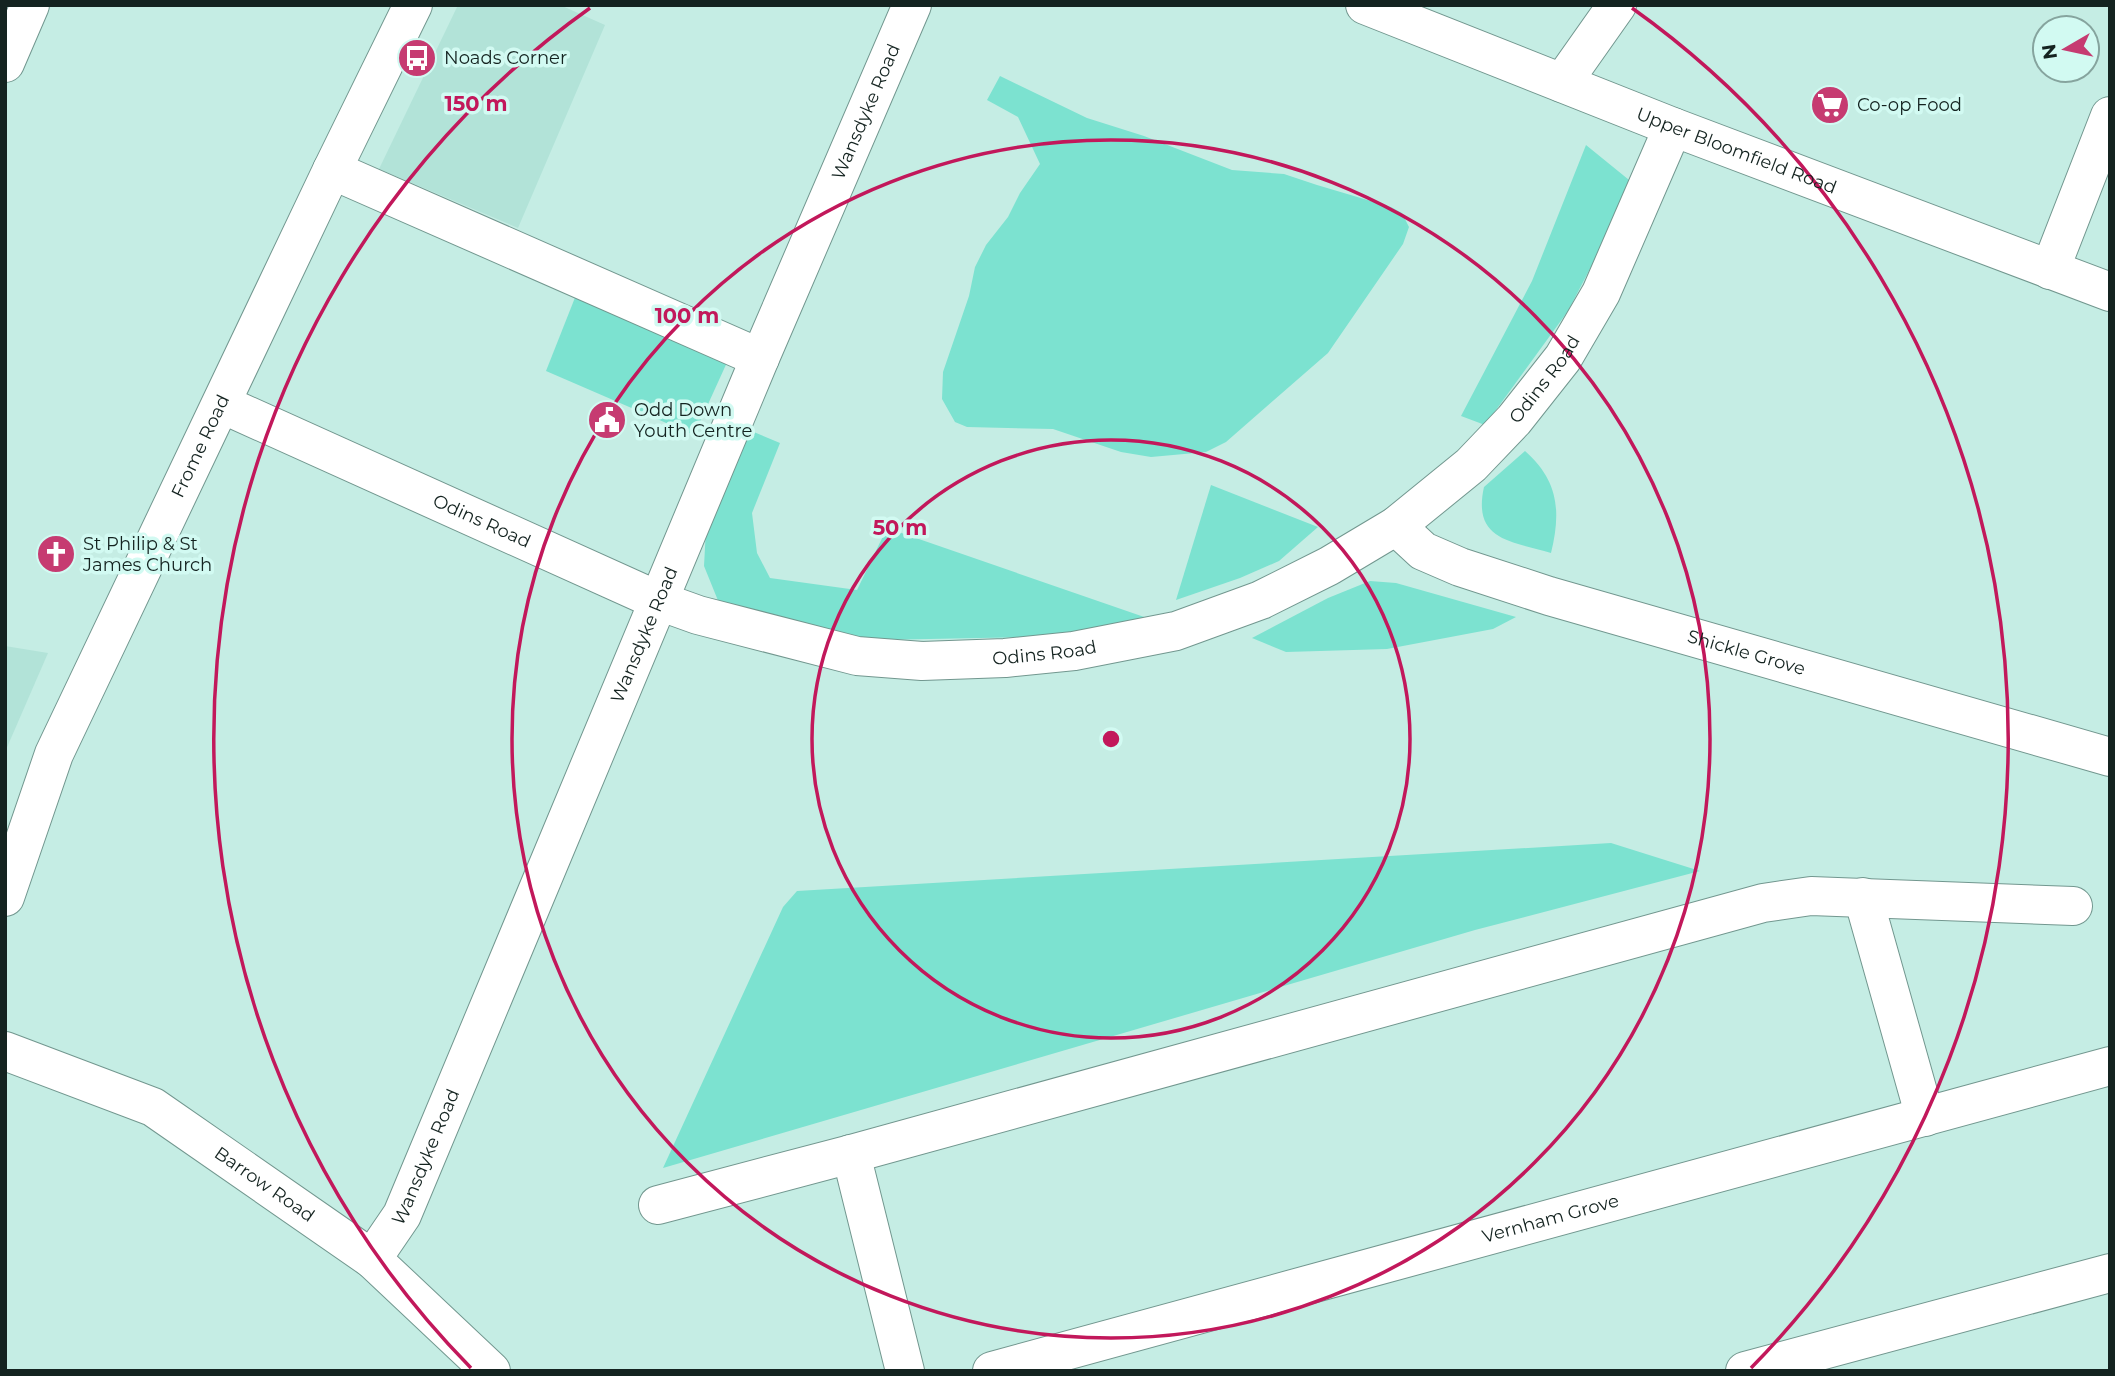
<svg xmlns="http://www.w3.org/2000/svg" width="2115" height="1376" viewBox="0 0 2115 1376" font-family="Montserrat,sans-serif">
	<style>
		.built { fill: #b2e3d8 }
		.green { fill: #7ce2d0 }
		.lines { fill: none; stroke-linecap: round; stroke-linejoin: round }
		.minor-casing { stroke: #72978f; stroke-width: 40 }
		.minor { stroke: #fff; stroke-width: 38 }
		.ring { fill: none; stroke: #c2185b; stroke-width: 3.5 }
		.labels { text-anchor: middle; stroke-width: 7; stroke-linejoin: round; paint-order: stroke }
		.poi-label { font-size: 18px; fill: #142320; stroke: #d2faf2; text-anchor: start }
		.street-label { font-size: 18px; fill: #142320; stroke: #d2faf2 }
		.centre { fill: #c2185b; stroke: #d2faf2; stroke-width: 3.5 }
		.ring-label { font-size: 21px; text-anchor: middle; font-weight: bold; fill: #c2185b; stroke: #d2faf2; stroke-width: 7; stroke-linejoin: round; paint-order: stroke }
	</style>
	<rect width="100%" height="100%" fill="#c5ede4"/>
	<!-- built -->
	<g class="built">
		<path d="M 458,5 L 560,5 L 605,25 L 518,228 L 379,169 Z"/>
		<path d="M 5,646 L 48,653 L 5,752 Z"/>
	</g>
	<!-- green -->
	<g class="green">
		<path d="M 1000,76 L 1087,118 L 1144,136 L 1232,170 L 1284,174 L 1317,185 L 1391,207 L 1402,213 L 1409,227 L 1403,244 L 1328,353 L 1226,442 L 1206,452 L 1151,457 L 1121,452 L 1053,429 L 967,427 L 955,422 L 942,399 L 943,372 L 969,296 L 975,267 L 986,245 L 1008,217 L 1020,193 L 1040,164 L 1018,117 L 987,100 Z"/>
		<path d="M 1586,145 L 1634,184 L 1568,311 L 1485,425 L 1461,416 L 1532,281 Z"/>
		<path d="M 578,290 L 729,358 L 694,435 L 546,371 Z"/>
		<path d="M 749,430 L 780,443 L 752,513 L 757,553 L 770,578 L 857,590 L 887,528 L 1150,619 L 1080,636 L 827,641 L 719,603 L 704,566 L 706,529 Z"/>
		<path d="M 1525,451 C 1559,481 1561,512 1551,553 C 1512,541 1472,541 1484,487 Z"/>
		<path d="M 1211,485 L 1318,527 L 1279,561 L 1240,578 L 1176,600 Z"/>
		<path d="M 1370,581 L 1396,583 L 1516,617 L 1493,629 L 1387,649 L 1286,652 L 1252,638 L 1328,598 Z"/>
		<path d="M 1611,843 L 1700,871 L 1475,930 L 663,1168 L 783,907 L 797,891 Z"/>
	</g>
	<g class="lines">
		<defs>
			<g id="minor">
				<path id="s1" d="M 1365,5 L 1673,127 L 2110,292"/>
				<path d="M 5,63 L 30,5"/>
				<path d="M 1562,83 L 1617,5"/>
				<path d="M 332,170 L 760,358"/>
				<path d="M 2050,270 L 2110,116"/>
				<path id="s2" d="M 222,404 L 659,601 L 698,615 L 857,656 L 922,661 L 1005,658 L 1074,651 L 1176,631 L 1261,600 L 1329,566 L 1396,526 L 1471,465 L 1514,420 L 1563,358 L 1601,293 L 1673,127"/>
				<path id="s3" d="M 1396,526 L 1423,551 L 1460,567 L 1549,596 L 2110,757"/>
				<path id="s4" d="M 5,897 L 54,754 L 332,170 L 413,5"/>
				<path d="M 1863,897 L 1925,1117"/>
				<path id="s5" d="M 5,1051 L 153,1107 L 372,1259 L 491,1371"/>
				<path d="M 851,1154 L 905,1371"/>
				<path d="M 658,1205 L 851,1154 L 1763,903 L 1811,896 L 2073,906"/>
				<path id="s6" d="M 372,1259 L 402,1215 L 760,358 L 912,5"/>
				<path id="s7" d="M 992,1371 L 2110,1066"/>
				<path d="M 1745,1371 L 2110,1273"/>
			</g>
		</defs>
		<!-- minor casing -->
		<use href="#minor" class="minor-casing"/>
		<!-- minor -->
		<use href="#minor" class="minor"/>
	</g>
	<!-- distance rings -->
	<g class="ring">
		<circle cx="1111" cy="739" r="299"/>
		<circle cx="1111" cy="739" r="599"/>
		<path d="M471 1368A898 898 0 0 1 590 8M1632 8A898 898 0 0 1 1751 1368"/>
	</g>
	<!-- icons -->
	<defs>
		<symbol id="bus-disc" viewBox="-11 -11 22 22"><circle r="9.5" fill="#c63b71" stroke="#d2faf2"/><path d="M-5-6H5V4H4V6H2V4H-2V6H-4V4H-5ZM-3.5-4V0h7V-4ZM-3.5 1.2v1.5H-2V1.2ZM2 1.2v1.5H3.5V1.2Z" fill="#fff"/></symbol>
		<symbol id="supermarket-disc" viewBox="-11 -11 22 22"><circle r="9.5" fill="#c63b71" stroke="#d2faf2"/><path d="M-6-5.5h2.5l.6 2H6L4.5 2H-2.5L-4.4-4H-6ZM-1.5 3.2a1.3 1.3 0 1 0 .1 0ZM3 3.2a1.3 1.3 0 1 0 .1 0Z" fill="#fff"/></symbol>
		<symbol id="civic-disc" viewBox="-11 -11 22 22"><circle r="9.5" fill="#c63b71" stroke="#d2faf2"/><path d="M-.6-6.5H3V-4.5H.6V-3L4-1V1h2V6H-6V1h2V-1L-.6-3ZM-1.2 2.5V6h2.4V2.5Z" fill="#fff"/></symbol>
		<symbol id="church-disc" viewBox="-11 -11 22 22"><circle r="9.5" fill="#c63b71" stroke="#d2faf2"/><path d="M-1.2-6h2.4v3.5h3.3v2.4h-3.3V6h-2.4V-.1h-3.3v-2.4h3.3Z" fill="#fff"/></symbol>
	</defs>
	<g fill-rule="evenodd">
		<use href="#bus-disc" x="395" y="36" width="44" height="44"/>
		<use href="#supermarket-disc" x="1808" y="83" width="44" height="44"/>
		<use href="#civic-disc" x="585" y="398" width="44" height="44"/>
		<use href="#church-disc" x="34" y="532" width="44" height="44"/>
	</g>
	<g class="labels">
		<!-- poi labels -->
		<g class="poi-label">
			<text x="444" y="64">Noads Corner</text>
			<text x="1857" y="111">Co-op Food</text>
			<text x="634" y="416">Odd Down<tspan x="634" dy="21">Youth Centre</tspan></text>
			<text x="83" y="550">St Philip &amp; St<tspan x="83" dy="21">James Church</tspan></text>
		</g>
		<!-- street labels -->
		<g class="street-label">
			<text dy="6" stroke="none"><textPath href="#s6" startOffset="1250">Wansdyke Road</textPath></text>
			<text dy="6" stroke="none"><textPath href="#s1" startOffset="399">Upper Bloomfield Road</textPath></text>
			<text dy="6" stroke="none"><textPath href="#s2" startOffset="1461">Odins Road</textPath></text>
			<text dy="6" stroke="none"><textPath href="#s4" startOffset="492">Frome Road</textPath></text>
			<text dy="6" stroke="none"><textPath href="#s2" startOffset="285">Odins Road</textPath></text>
			<text dy="6" stroke="none"><textPath href="#s6" startOffset="682">Wansdyke Road</textPath></text>
			<text dy="6" stroke="none"><textPath href="#s2" startOffset="873">Odins Road</textPath></text>
			<text dy="6" stroke="none"><textPath href="#s3" startOffset="376">Shickle Grove</textPath></text>
			<text dy="6" stroke="none"><textPath href="#s6" startOffset="116">Wansdyke Road</textPath></text>
			<text dy="6" stroke="none"><textPath href="#s5" startOffset="294">Barrow Road</textPath></text>
			<text dy="6" stroke="none"><textPath href="#s7" startOffset="579">Vernham Grove</textPath></text>
		</g>
	</g>
	<circle cx="1111" cy="739" r="10" class="centre"/>
	<g class="ring-label">
		<text x="476" y="111">150 m</text>
		<text x="687" y="323">100 m</text>
		<text x="900" y="535">50 m</text>
	</g>
	<!-- border -->
	<rect width="2115" height="1376" fill="none" stroke="#142320" stroke-width="14"/>
	<!-- north arrow -->
	<g transform="translate(2066 49) rotate(261)"><circle r="33" fill="#d2faf2" stroke="#86a49e" stroke-width="2"/>
	<path d="M0-5L12 26L0 18L-12 26Z" fill="#c63b71"/>
	<text y="-10" font-size="19" font-weight="bold" text-anchor="middle" fill="#142320">N</text>
	</g>
</svg>
